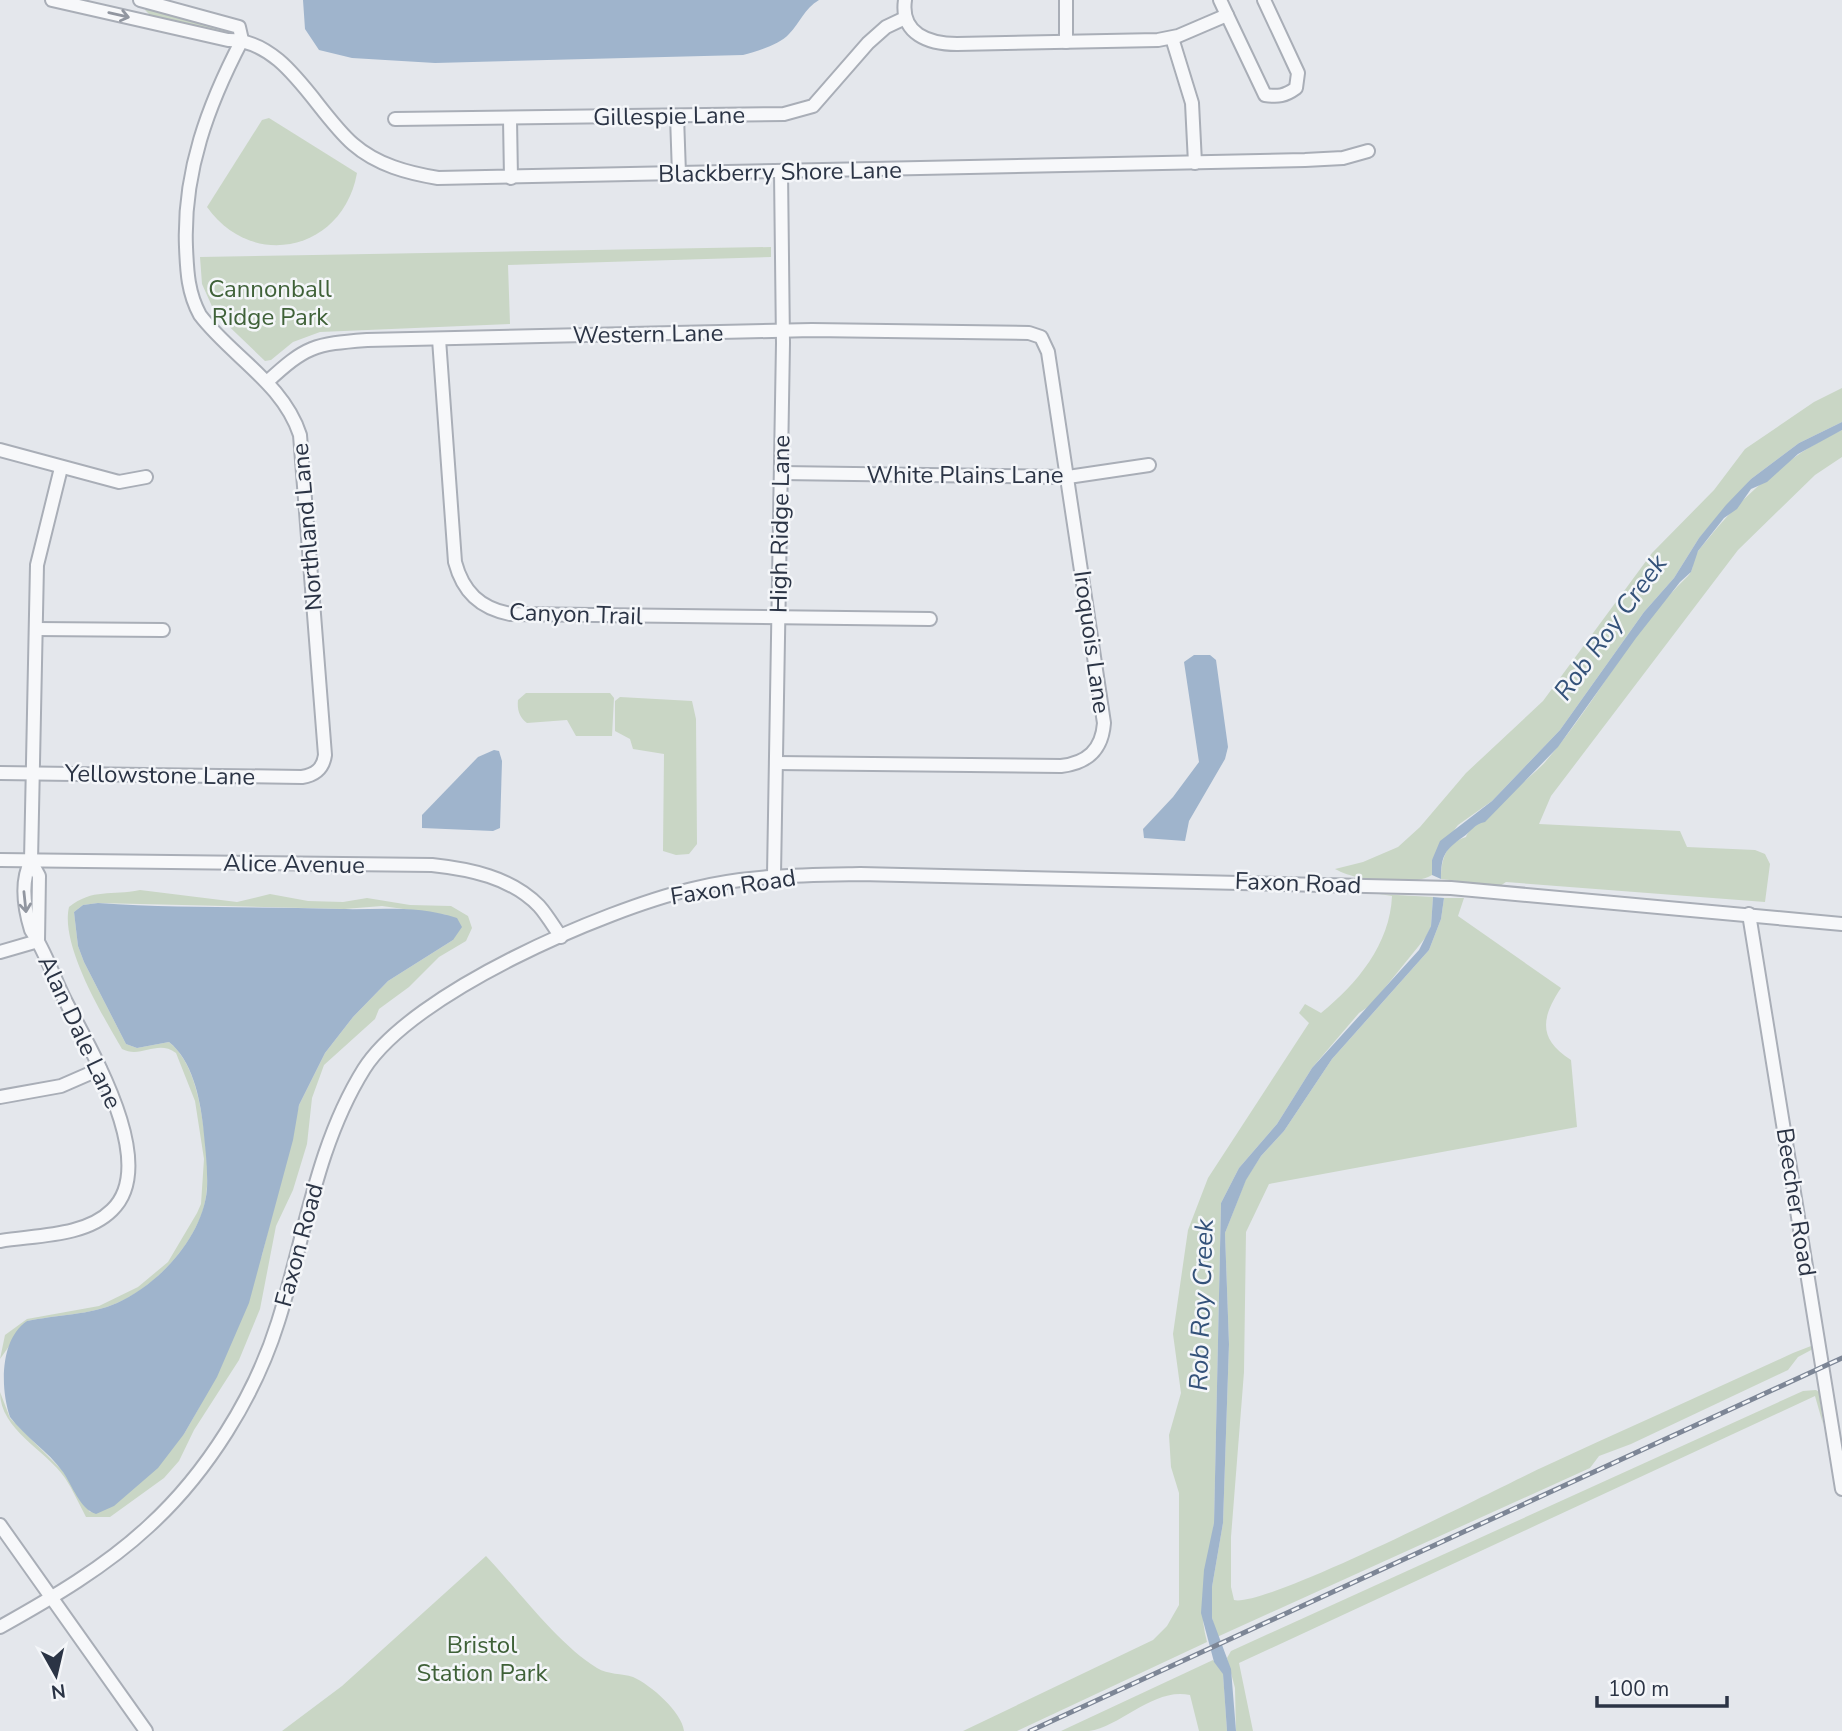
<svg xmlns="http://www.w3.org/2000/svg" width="1842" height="1731" viewBox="0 0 1842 1731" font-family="'Nunito Sans',sans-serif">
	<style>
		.green { fill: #c9d6c5 }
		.water { fill: #9fb4cc }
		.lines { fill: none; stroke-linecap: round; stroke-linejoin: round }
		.minor-casing { stroke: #a9aeb7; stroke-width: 16 }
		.minor { stroke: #f7f8fa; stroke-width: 12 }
		.rail-casing { stroke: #7d8696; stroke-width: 5 }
		.rail { stroke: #f4f6f9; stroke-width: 2.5; stroke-dasharray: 8; stroke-linecap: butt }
		.oneway { stroke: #9196a0 }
		.labels { text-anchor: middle; stroke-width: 5; stroke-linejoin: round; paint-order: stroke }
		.street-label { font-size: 24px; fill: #2b3445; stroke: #f4f6f9 }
		.park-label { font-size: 24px; fill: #3f6138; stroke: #f4f6f9 }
		.water-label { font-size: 26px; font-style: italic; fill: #34527a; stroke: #f4f6f9 }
	</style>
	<rect width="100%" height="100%" fill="#e4e7ec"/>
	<!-- green -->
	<g class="green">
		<path d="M 146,8 L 234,30 L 234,34 L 153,18 L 145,10 Z"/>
		<path d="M 269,118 L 357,173 C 343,251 252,271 207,207 L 262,120 Z"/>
		<path d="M 771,247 L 771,257 L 508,265 L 510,324 L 320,332 L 293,342 L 271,360 L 265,361 L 215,313 L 202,284 L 200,257 Z"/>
		<path d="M 1842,388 L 1842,422 L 1799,443 L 1751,479 L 1699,538 L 1674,578 L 1644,612 L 1560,730 L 1492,801 L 1458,825 L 1432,860 L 1432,875 C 1410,888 1356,881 1335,869 L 1363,862 L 1398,847 L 1420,827 L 1466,773 L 1543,701 L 1652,553 L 1714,490 L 1745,449 L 1814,402 Z"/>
		<path d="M 1842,430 L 1842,457 L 1815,475 L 1738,550 L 1551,796 L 1539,824 L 1680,831 L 1687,847 L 1755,850 L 1765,854 L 1770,864 L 1765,902 L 1506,882 L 1500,886 L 1441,879 C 1441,859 1446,843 1466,837 C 1470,823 1532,778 1546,761 C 1597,702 1633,628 1688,576 C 1694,570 1692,563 1695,556 C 1698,550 1703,545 1708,539 C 1743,495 1790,454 1842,430 Z"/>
		<path d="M 526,693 L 610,693 L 614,698 L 612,736 L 576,736 L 567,720 L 527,723 C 519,717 517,709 518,700 Z"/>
		<path d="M 620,697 L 692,701 L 696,719 L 697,844 L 689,854 L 676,855 L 663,851 L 664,754 L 633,749 L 630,739 L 615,731 L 615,701 Z"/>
		<path d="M 140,890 L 237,902 L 270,894 L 308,901 L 343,902 L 367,898 L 410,905 L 451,906 L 468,916 L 472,928 L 466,941 L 439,957 L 409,987 L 379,1009 L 375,1019 L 324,1065 L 312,1098 L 307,1144 L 293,1190 L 276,1226 L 260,1309 L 239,1360 L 194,1430 L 179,1461 L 164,1478 L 110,1517 L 86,1517 C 79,1504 73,1490 65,1478 C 46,1450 0,1430 0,1392 L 10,1418 L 62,1470 L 90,1512 L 184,1434 L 200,1406 L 262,1255 L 299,1105 L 325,1053 L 353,1017 L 388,981 L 453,940 L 447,915 L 382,906 L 344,909 L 98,903 L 83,905 L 74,912 L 78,946 L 84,962 L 126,1044 L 137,1048 L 169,1042 C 193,1061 200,1101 204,1130 C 207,1157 211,1190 201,1216 C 186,1253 153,1287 117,1303 C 91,1315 55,1315 27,1321 L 0,1359 L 5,1335 L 27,1319 L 99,1306 L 138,1287 L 168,1262 L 197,1213 L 201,1204 L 204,1159 L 195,1101 L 176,1053 C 157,1039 141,1059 122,1049 C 103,1016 60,945 69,907 C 93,888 111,896 140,890 Z"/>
		<path d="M 1379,894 L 1433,897 L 1431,926 L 1426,937 L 1371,1005 L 1359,1013 L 1312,1068 L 1277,1124 L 1239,1168 L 1221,1203 L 1214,1523 C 1210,1568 1195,1595 1207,1642 L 1017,1731 L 963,1731 L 1153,1640 L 1167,1626 L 1179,1605 L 1179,1493 L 1171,1467 L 1169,1435 L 1181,1393 L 1173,1334 L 1188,1230 L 1208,1178 L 1309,1023 L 1299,1013 L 1305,1004 L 1321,1013 C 1357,984 1390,944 1392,896 Z"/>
		<path d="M 1444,898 L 1464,898 L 1458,916 L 1561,988 C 1541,1018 1538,1039 1571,1060 L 1577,1127 L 1269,1184 L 1246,1232 L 1244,1372 L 1231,1537 L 1231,1587 L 1234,1600 C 1266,1608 1496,1489 1541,1468 C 1625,1429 1709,1392 1793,1353 L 1811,1346 L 1813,1349 L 1798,1357 L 1788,1370 L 1631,1444 L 1599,1456 L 1590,1468 L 1217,1637 L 1212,1618 L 1212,1587 L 1223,1523 L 1229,1344 L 1225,1233 L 1246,1179 L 1261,1156 L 1284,1131 L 1332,1059 L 1429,950 L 1441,919 Z"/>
		<path d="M 1816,1390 L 1819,1392 L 1823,1424 L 1815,1396 L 1239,1663 L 1253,1731 L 1236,1731 L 1235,1688 L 1227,1658 L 1231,1651 L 1803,1391 Z"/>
		<path d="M 486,1556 C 518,1590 559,1645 597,1668 C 608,1675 622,1673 633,1677 C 651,1685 682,1712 684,1731 L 282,1731 L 342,1686 Z"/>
		<path d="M 1213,1660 L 1223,1673 L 1227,1731 L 1199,1731 L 1190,1695 C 1154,1687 1122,1726 1089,1731 C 1080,1731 1070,1731 1061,1731 Z"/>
	</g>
	<!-- water -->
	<g class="water">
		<path d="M 303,0 L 819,0 C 804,9 800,23 789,34 C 779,45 757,51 743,55 L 435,63 L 352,58 L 319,50 L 305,29 Z"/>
		<path d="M 1842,422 L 1842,430 L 1798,454 L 1767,482 L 1751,489 L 1737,509 L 1724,518 L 1698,551 L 1691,572 L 1680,582 L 1636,638 L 1558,747 L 1485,822 C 1474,824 1471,832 1463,837 C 1445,850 1441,855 1441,879 L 1432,875 L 1432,860 L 1440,841 L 1492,801 L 1560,730 L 1644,612 L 1674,578 L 1699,538 L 1726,505 L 1751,479 L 1799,443 Z"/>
		<path d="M 1194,655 L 1210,655 L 1216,660 L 1228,747 L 1225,759 L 1189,821 L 1185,841 L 1144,838 L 1143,829 L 1173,797 L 1199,762 L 1184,662 Z"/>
		<path d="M 494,750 L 499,751 L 502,761 L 500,828 L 493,831 L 422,828 L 422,815 L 478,757 Z"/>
		<path d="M 1433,897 L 1444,898 L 1441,919 L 1429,950 L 1332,1059 L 1284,1131 L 1261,1156 L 1246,1180 L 1225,1233 L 1229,1344 L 1223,1523 L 1212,1587 L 1212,1618 L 1231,1669 L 1236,1731 L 1227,1731 L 1223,1674 L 1214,1662 L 1201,1613 L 1204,1570 L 1214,1523 L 1221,1203 L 1239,1168 L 1277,1124 L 1312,1068 L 1419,950 L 1431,926 Z"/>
		<path d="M 98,903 C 179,909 260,906 340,909 C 380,910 417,905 457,918 L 462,927 L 453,940 L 388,981 L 353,1017 L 325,1053 L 299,1105 L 293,1140 L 249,1303 L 217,1377 L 184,1434 L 158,1468 L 114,1506 L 96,1514 C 80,1509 72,1485 63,1472 C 48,1451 25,1437 10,1417 C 0,1388 0,1339 27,1321 C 55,1315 91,1315 117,1303 C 159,1284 203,1237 207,1189 C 208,1168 205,1146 203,1125 C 200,1098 192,1060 169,1042 L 137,1048 L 126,1044 L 84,962 L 78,946 L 74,912 L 83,905 Z"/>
	</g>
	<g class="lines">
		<defs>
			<g id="minor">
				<path d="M 52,0 L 228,40 C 285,39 315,111 353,144 C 377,165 408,173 438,178 L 1305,160 L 1343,158 L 1368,151"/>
				<path d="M 140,0 L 239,27 L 242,40"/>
				<path d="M 905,0 C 900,34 929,44 957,44 L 1158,40 L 1178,36 L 1227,15 L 1220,0"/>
				<path d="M 1227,15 L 1265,95 C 1278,97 1285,96 1296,88 L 1298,73 L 1264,0"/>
				<path d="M 1172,38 L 1192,103 L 1195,163"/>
				<path d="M 1066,42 L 1066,0"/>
				<path d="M 677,116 L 679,174"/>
				<path d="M 395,119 L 784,114 L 813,106 L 868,43 L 886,27 L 905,18"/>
				<path d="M 510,119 L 511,178"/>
				<path d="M 439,339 L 455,562 C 463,592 480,608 510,614 L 930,619"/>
				<path d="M 267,382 C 306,346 314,344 367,340 L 812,330 L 1029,333 L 1041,337 L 1048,352 L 1104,723 C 1102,750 1087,763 1061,766 L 776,763"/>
				<path d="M 0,450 L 119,482 L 146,477"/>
				<path d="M 781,473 L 1068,477 L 1149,465"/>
				<path d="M 36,629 L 163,630"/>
				<path d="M 0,773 L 302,777 C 315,775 323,769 325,755 L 300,435 C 283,383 231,356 200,315 C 188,293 187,272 186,247 C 183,172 208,105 242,40"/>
				<path d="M 0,860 L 432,865 C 469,869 511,877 539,906 C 547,915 554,927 561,937"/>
				<path d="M 31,861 L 39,876 L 38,941"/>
				<path d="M 774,875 L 783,343 L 781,172"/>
				<path d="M 1749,914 L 1842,1489"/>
				<path d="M 0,952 L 38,941"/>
				<path d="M 0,1097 L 61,1086 L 100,1069"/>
				<path d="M 0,1241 C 35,1235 85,1237 112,1210 C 160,1164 90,1049 66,1002 C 54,979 46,952 31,930 C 24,907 20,882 31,861 L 37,565 L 61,468"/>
				<path d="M 0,1525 L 146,1731"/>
				<path d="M 0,1627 C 52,1598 105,1567 149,1526 C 207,1473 255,1396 278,1322 C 305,1237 316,1146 364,1069 C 413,992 604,910 692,889 C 747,875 804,875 860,874 L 1451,888 L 1842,924"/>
			</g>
		</defs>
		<!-- minor casing -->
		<use href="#minor" class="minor-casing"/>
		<!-- minor -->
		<use href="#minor" class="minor"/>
		<defs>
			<path id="rail" d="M 1030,1731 L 1842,1358"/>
		</defs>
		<!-- rail casing -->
		<use href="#rail" class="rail-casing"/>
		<!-- rail -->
		<use href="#rail" class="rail"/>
	</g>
	<!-- one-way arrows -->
	<defs><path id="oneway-shaft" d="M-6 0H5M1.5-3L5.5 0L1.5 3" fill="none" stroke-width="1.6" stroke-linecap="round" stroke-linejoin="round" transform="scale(1.75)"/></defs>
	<g class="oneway">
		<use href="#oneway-shaft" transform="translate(119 15) rotate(13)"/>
		<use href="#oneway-shaft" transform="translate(25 902) rotate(84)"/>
	</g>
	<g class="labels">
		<!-- street labels -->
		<g class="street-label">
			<text transform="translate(669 116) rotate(-1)" y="8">Gillespie Lane</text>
			<text transform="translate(780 172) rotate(-1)" y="8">Blackberry Shore Lane</text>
			<text transform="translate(648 334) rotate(-1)" y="8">Western Lane</text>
			<text x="965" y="483">White Plains Lane</text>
			<text transform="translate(780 524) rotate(-89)" y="8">High Ridge Lane</text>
			<text transform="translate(307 527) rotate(-95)" y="8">Northland Lane</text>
			<text transform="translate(576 614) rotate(2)" y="8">Canyon Trail</text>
			<text transform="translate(1092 642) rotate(82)" y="8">Iroquois Lane</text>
			<text transform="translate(160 775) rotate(1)" y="8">Yellowstone Lane</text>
			<text transform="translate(294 864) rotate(1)" y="8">Alice Avenue</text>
			<text transform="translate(1298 883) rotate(2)" y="8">Faxon Road</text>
			<text transform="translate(733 887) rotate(-9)" y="8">Faxon Road</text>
			<text transform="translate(80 1032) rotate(65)" y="8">Alan Dale Lane</text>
			<text transform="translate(1796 1202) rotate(81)" y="8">Beecher Road</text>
			<text transform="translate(299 1245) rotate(-75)" y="8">Faxon Road</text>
		</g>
		<!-- park labels -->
		<g class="park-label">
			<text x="270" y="297">Cannonball<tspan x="270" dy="28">Ridge Park</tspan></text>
			<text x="482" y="1653">Bristol<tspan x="482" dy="28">Station Park</tspan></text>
		</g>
		<!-- water labels -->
		<g class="water-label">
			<text transform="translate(1610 627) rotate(-54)" y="9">Rob Roy Creek</text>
			<text transform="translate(1201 1305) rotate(-88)" y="9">Rob Roy Creek</text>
		</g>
	</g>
	<!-- north arrow -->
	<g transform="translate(56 1675) rotate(172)" stroke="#f4f6f9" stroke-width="5" paint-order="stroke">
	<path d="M0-5L12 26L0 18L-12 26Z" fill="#2b3445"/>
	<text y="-10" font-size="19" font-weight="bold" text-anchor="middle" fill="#2b3445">N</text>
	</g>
	<!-- scale -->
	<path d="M1597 1696v10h130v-10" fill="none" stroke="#2b3445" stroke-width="3.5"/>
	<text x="1608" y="1696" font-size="21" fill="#2b3445" stroke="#f4f6f9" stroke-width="5" paint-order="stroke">100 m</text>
</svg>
